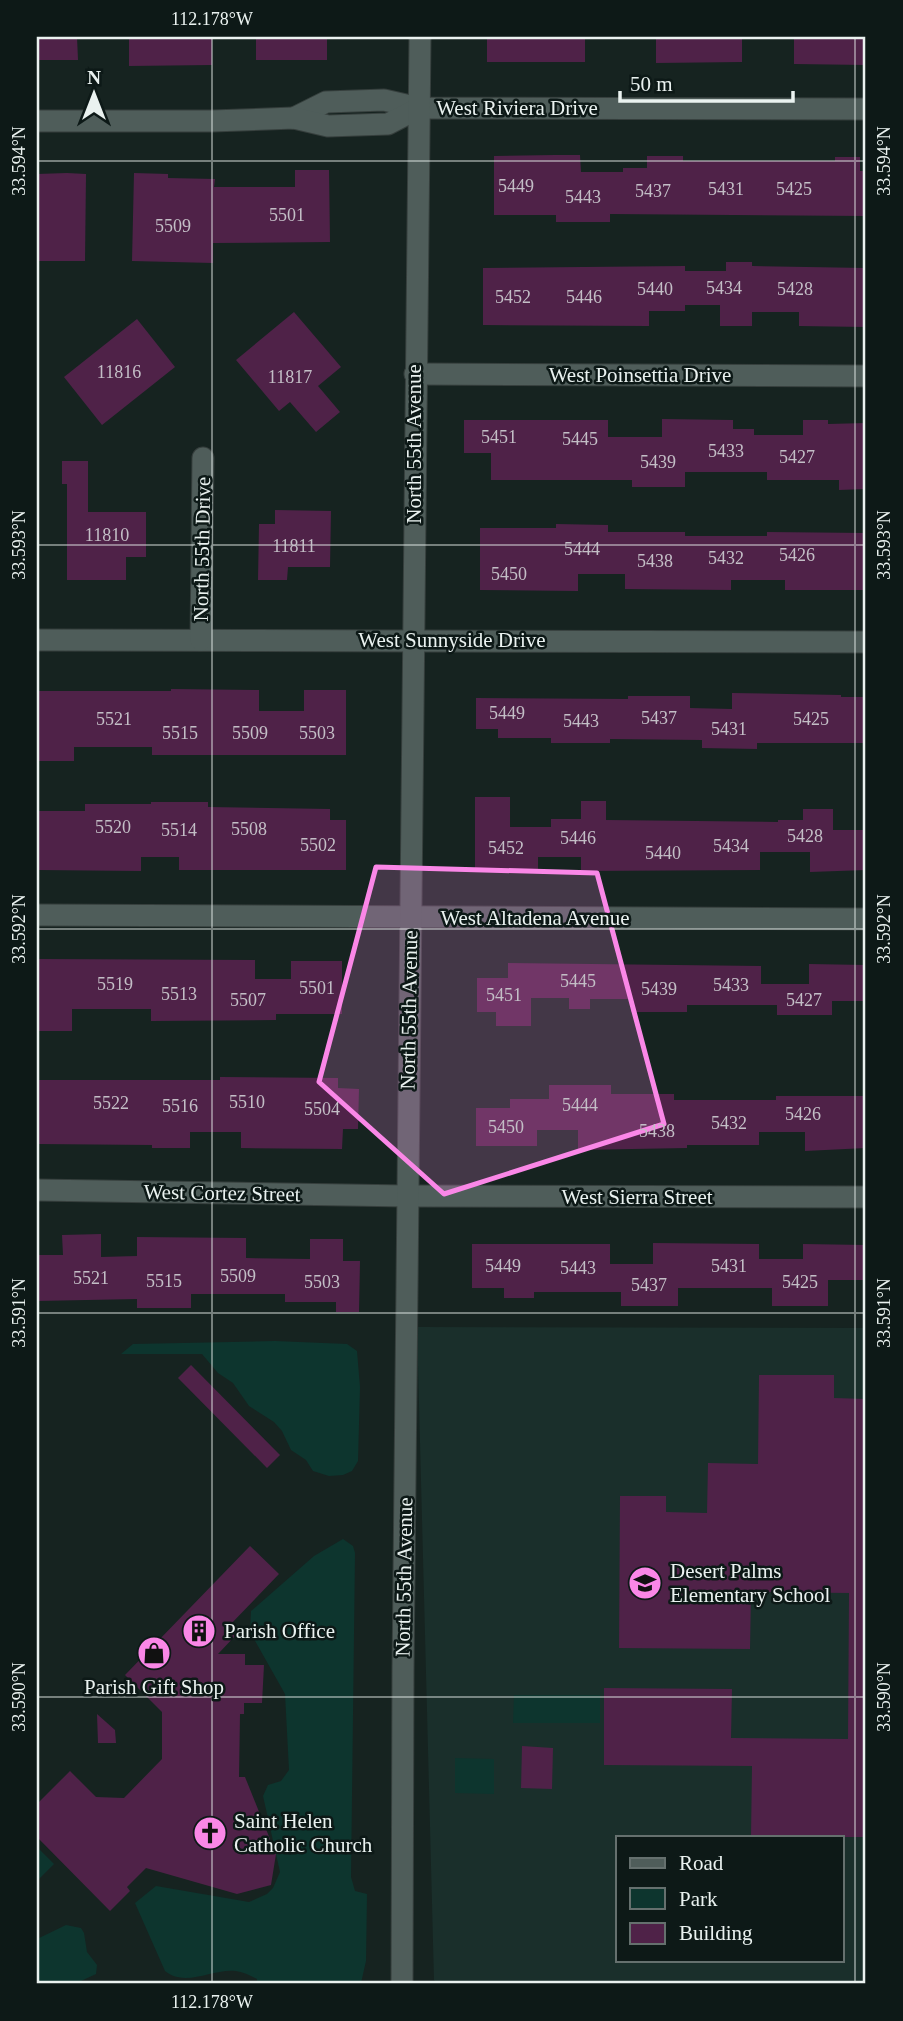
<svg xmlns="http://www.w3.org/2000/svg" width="903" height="2021" viewBox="0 0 903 2021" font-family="'Times New Roman',serif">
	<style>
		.built { fill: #1a2f2b; fill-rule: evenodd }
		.green { fill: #0d352e }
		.building { fill: #4f2248 }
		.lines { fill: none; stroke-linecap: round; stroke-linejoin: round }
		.minor-casing { stroke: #363f3d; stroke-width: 23 }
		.minor { stroke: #4f5d5a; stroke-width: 21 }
		.marked { fill: #fa87e7; fill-opacity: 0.2; stroke: #fa87e7; stroke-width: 5; stroke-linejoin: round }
		.ticks { fill: none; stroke: #eaf2f0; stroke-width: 2; stroke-opacity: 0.45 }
		.labels { text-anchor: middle; stroke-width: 5; stroke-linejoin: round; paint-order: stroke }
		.number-label { font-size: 18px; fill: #c3bec6 }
		.street-label { font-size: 21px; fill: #eaf2f0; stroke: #0d1917 }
		.poi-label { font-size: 21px; fill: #eaf2f0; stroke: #0d1917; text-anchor: start }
		.neatline { fill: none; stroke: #eaf2f0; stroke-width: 2.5 }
		.ticks-label { font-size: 18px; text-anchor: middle; fill: #eaf2f0 }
	</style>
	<rect width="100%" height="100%" fill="#162320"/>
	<!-- built -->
	<path class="built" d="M 417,1327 L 866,1328 L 866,1984 L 438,1984 L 434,1980 ZM 618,1837 L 842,1837 L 842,1960 L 618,1960 Z"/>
	<!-- green -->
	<g class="green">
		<path d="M 275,1341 L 347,1344 L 357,1351 L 360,1387 L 358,1461 L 352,1471 L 343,1475 L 329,1476 L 313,1471 L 306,1460 L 291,1450 L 282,1431 L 274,1422 L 249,1406 L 233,1383 L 218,1373 L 202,1354 L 121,1354 L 133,1344 Z"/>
		<path d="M 343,1539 L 353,1546 L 355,1553 L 351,1877 L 355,1891 L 367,1894 L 366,1961 L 361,1983 L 257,1984 L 257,1979 C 251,1976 244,1972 236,1971 C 213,1968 186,1988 165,1971 L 135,1903 L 156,1886 L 249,1902 L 267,1894 L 273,1888 L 280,1872 L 263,1796 L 268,1785 L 281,1781 L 289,1770 L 285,1694 L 250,1632 L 251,1611 L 314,1556 Z"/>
		<path d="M 514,1695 L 600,1695 L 600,1723 L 513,1723 Z"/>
		<path d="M 455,1758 L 494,1759 L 494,1794 L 455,1793 Z"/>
		<path d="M 37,1847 L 54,1864 L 37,1881 Z"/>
		<path d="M 66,1925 L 81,1928 L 84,1933 L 87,1952 L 97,1965 L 96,1974 L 81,1981 L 37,1982 L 37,1939 Z"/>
	</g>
	<!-- building -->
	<g class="building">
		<path d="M 37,37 L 77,37 L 78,60 L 37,60 Z"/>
		<path d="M 129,37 L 212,37 L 212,65 L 129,66 Z"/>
		<rect x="256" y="37" width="71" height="23"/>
		<rect x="487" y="37" width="98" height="25"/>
		<path d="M 656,37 L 742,37 L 742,62 L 656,63 Z"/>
		<path d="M 794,37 L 866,37 L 866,65 L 794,64 Z"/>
		<path d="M 555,155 L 580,155 L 581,172 L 623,172 L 623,168 L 647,168 L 647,156 L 683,156 L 683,161 L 835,161 L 835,157 L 860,157 L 860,171 L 866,171 L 866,216 L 610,214 L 610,222 L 556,222 L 556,215 L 494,215 L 494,156 Z"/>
		<path d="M 295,170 L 329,170 L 330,242 L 213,243 L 213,263 L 132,261 L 134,173 L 168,174 L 168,178 L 215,179 L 214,187 L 295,187 Z"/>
		<path d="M 67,173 L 86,174 L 85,261 L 37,261 L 37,174 Z"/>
		<path d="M 726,262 L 752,262 L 752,266 L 866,268 L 866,327 L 799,326 L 799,312 L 752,312 L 752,326 L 720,326 L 720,305 L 685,305 L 685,311 L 649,311 L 649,326 L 483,325 L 483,268 L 685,266 L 685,271 L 726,271 Z"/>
		<path d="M 294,312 L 341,367 L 318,386 L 340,412 L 316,432 L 290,402 L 279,411 L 236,360 Z"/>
		<path d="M 137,319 L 175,367 L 102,425 L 64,377 Z"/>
		<path d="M 662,419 L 733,420 L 733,429 L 754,429 L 754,435 L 803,435 L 803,420 L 828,420 L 828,424 L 866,423 L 866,489 L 839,490 L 839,480 L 767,480 L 767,472 L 685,472 L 685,487 L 632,487 L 632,480 L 491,480 L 491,453 L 464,453 L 464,420 L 608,420 L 608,437 L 662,437 Z"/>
		<path d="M 62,461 L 88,461 L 88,512 L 146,512 L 146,557 L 126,557 L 126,580 L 67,580 L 67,484 L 62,484 Z"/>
		<path d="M 275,510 L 331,511 L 330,567 L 288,567 L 287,580 L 258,580 L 259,524 L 275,524 Z"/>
		<path d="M 556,524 L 608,525 L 608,532 L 685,532 L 685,536 L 767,536 L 767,532 L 866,533 L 866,590 L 785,590 L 785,580 L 731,580 L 731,590 L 625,589 L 625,574 L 578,574 L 578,591 L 480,590 L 480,528 L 556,528 Z"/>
		<path d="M 171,689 L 259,690 L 259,711 L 304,711 L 304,690 L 346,690 L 346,755 L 152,755 L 152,747 L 74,747 L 74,761 L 37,761 L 37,691 L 171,691 Z"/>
		<path d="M 732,693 L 841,695 L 841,697 L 866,697 L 866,743 L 757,743 L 757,749 L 702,748 L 702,740 L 610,739 L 610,743 L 551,743 L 551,738 L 498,738 L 498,729 L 476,729 L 476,698 L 628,699 L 628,696 L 690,696 L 690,708 L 732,709 Z"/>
		<path d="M 475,797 L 510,797 L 510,827 L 551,827 L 551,819 L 581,819 L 581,801 L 606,801 L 606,820 L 778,822 L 778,820 L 803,820 L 803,809 L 833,809 L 833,830 L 866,830 L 866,870 L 810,872 L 810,852 L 760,852 L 760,870 L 581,871 L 581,857 L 538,857 L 538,870 L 475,870 Z"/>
		<path d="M 151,802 L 208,802 L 208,807 L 330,809 L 330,820 L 346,820 L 346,870 L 179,870 L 179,857 L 141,857 L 141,871 L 37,870 L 37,811 L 85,811 L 85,804 L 151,804 Z"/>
		<path d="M 37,959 L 255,960 L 255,979 L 291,979 L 291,961 L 342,961 L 342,1014 L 276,1014 L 276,1020 L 151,1021 L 151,1009 L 72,1009 L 72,1031 L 37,1031 Z"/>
		<path d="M 508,963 L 761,966 L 761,984 L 809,984 L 809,964 L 866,965 L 866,1001 L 832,1001 L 832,1015 L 777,1015 L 777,1005 L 687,1005 L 687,1012 L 631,1012 L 631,999 L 590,999 L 590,1009 L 569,1009 L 569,998 L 531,998 L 531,1026 L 496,1026 L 496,1012 L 477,1012 L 477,978 L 508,978 Z"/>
		<path d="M 220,1077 L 338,1078 L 338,1088 L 359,1089 L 358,1129 L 343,1129 L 342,1149 L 241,1148 L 241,1132 L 190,1132 L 190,1148 L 152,1148 L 152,1145 L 37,1144 L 37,1080 L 220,1080 Z"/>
		<path d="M 549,1085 L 611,1085 L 611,1094 L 674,1094 L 674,1100 L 776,1100 L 776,1096 L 866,1096 L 866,1148 L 805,1151 L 805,1132 L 759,1132 L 759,1145 L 687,1145 L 687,1148 L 578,1150 L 578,1130 L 537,1130 L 537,1146 L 476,1146 L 476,1108 L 510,1108 L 510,1099 L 549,1099 Z"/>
		<path d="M 101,1234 L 101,1257 L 137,1256 L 137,1237 L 246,1238 L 246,1258 L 310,1259 L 310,1239 L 343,1239 L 343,1261 L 360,1261 L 359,1312 L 336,1312 L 336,1302 L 285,1302 L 285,1294 L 191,1294 L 191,1308 L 137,1308 L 137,1299 L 37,1301 L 37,1255 L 63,1255 L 62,1235 Z"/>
		<path d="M 653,1243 L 759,1244 L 759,1259 L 803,1259 L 803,1244 L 866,1245 L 866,1280 L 828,1280 L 828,1306 L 772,1306 L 772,1288 L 678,1288 L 678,1306 L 621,1306 L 621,1292 L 534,1292 L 534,1298 L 504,1298 L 504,1288 L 472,1288 L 472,1244 L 610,1244 L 610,1264 L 653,1264 Z"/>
		<path d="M 191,1365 L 280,1455 L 267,1468 L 178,1378 Z"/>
		<path d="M 759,1375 L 834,1375 L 834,1398 L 866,1399 L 866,1837 L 751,1837 L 752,1766 L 604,1765 L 604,1688 L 732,1689 L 731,1738 L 848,1739 L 849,1593 L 751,1592 L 750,1649 L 619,1648 L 620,1496 L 666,1496 L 666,1512 L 707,1513 L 708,1463 L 758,1464 Z"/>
		<path d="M 250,1546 L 279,1574 L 228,1627 L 236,1635 L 218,1654 L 245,1654 L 245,1665 L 264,1665 L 262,1703 L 244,1703 L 244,1714 L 240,1714 L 239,1777 L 245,1777 L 276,1854 L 271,1885 L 237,1894 L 146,1868 L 127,1887 L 130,1891 L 110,1911 L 37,1837 L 37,1804 L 70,1771 L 96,1797 L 124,1798 L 162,1759 L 162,1712 L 125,1675 Z"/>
		<path d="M 97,1714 L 115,1730 L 116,1743 L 98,1743 Z"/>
		<path d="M 522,1746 L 553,1748 L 552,1789 L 521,1788 Z"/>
	</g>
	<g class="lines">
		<defs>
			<g id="minor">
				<path d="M 294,118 L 326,102 L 384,100 L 419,108 L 866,109"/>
				<path d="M 37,121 L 212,121 L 294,118 L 328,126 L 388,124 L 419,108"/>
				<path d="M 415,374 L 866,376"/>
				<path d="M 37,640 L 866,642"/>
				<path d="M 201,640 L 203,458"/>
				<path d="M 37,915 L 866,919"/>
				<path d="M 37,1190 L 407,1196 L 866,1197"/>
				<path d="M 402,1984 L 403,1671 L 420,37"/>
			</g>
		</defs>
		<!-- minor casing -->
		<use href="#minor" class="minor-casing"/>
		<!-- minor -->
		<use href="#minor" class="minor"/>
	</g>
	<!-- marked area -->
	<path class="marked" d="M 376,867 L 597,873 L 664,1124 L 444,1194 L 319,1082 Z"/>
	<!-- ticks -->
	<path class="ticks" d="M 212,37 L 212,1984M 855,37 L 855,1984M 37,161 L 866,161M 37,545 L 866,545M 37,929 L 866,929M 37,1313 L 866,1313M 37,1697 L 866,1697"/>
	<!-- icons -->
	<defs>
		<symbol id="school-disc" viewBox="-11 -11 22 22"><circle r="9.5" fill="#fa87e7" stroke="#0d1917"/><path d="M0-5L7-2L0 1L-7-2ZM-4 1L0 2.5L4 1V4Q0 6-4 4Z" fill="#111"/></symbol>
		<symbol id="building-disc" viewBox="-11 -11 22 22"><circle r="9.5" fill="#fa87e7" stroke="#0d1917"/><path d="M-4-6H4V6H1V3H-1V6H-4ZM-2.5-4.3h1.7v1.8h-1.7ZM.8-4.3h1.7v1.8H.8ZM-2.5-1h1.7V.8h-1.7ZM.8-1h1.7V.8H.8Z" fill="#111"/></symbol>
		<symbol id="shop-disc" viewBox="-11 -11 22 22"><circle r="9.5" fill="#fa87e7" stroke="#0d1917"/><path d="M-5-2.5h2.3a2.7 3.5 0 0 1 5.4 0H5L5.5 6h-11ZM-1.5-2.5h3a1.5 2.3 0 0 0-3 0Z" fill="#111"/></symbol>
		<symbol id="church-disc" viewBox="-11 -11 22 22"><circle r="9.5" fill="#fa87e7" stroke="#0d1917"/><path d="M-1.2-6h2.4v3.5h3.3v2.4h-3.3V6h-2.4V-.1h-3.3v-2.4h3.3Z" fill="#111"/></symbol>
	</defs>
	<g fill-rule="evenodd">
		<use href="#school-disc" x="626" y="1564" width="38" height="38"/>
		<use href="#building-disc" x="180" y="1612" width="38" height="38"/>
		<use href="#shop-disc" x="135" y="1634" width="38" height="38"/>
		<use href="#church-disc" x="191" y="1814" width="38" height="38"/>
	</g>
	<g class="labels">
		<!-- number labels -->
		<g class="number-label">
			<text x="516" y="192">5449</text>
			<text x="726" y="195">5431</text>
			<text x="794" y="195">5425</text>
			<text x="653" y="197">5437</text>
			<text x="583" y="203">5443</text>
			<text x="287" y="221">5501</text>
			<text x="173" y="232">5509</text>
			<text x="724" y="294">5434</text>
			<text x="655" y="295">5440</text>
			<text x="795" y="295">5428</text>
			<text x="513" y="303">5452</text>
			<text x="584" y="303">5446</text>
			<text x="119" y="378">11816</text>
			<text x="290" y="383">11817</text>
			<text x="499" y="443">5451</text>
			<text x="580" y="445">5445</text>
			<text x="726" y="457">5433</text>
			<text x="797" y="463">5427</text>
			<text x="658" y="468">5439</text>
			<text x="107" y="541">11810</text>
			<text x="294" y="552">11811</text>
			<text x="582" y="555">5444</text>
			<text x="797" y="561">5426</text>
			<text x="726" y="564">5432</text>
			<text x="655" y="567">5438</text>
			<text x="509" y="580">5450</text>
			<text x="507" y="719">5449</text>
			<text x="659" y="724">5437</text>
			<text x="114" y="725">5521</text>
			<text x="811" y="725">5425</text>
			<text x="581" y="727">5443</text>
			<text x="729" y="735">5431</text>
			<text x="180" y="739">5515</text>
			<text x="250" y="739">5509</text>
			<text x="317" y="739">5503</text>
			<text x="113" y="833">5520</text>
			<text x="249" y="835">5508</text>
			<text x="179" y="836">5514</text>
			<text x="805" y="842">5428</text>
			<text x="578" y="844">5446</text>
			<text x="318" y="851">5502</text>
			<text x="731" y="852">5434</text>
			<text x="506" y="854">5452</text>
			<text x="663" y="859">5440</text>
			<text x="578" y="987">5445</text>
			<text x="115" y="990">5519</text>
			<text x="731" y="991">5433</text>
			<text x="317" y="994">5501</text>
			<text x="659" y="995">5439</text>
			<text x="179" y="1000">5513</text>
			<text x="504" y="1001">5451</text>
			<text x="248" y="1006">5507</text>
			<text x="804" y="1006">5427</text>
			<text x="247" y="1108">5510</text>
			<text x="111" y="1109">5522</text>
			<text x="580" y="1111">5444</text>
			<text x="180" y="1112">5516</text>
			<text x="322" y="1115">5504</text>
			<text x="803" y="1120">5426</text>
			<text x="729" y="1129">5432</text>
			<text x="506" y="1133">5450</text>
			<text x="657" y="1137">5438</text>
			<text x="503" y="1272">5449</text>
			<text x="729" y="1272">5431</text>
			<text x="578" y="1274">5443</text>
			<text x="238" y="1282">5509</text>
			<text x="91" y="1284">5521</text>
			<text x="164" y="1287">5515</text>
			<text x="322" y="1288">5503</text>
			<text x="800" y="1288">5425</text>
			<text x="649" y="1291">5437</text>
		</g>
		<!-- street labels -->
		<g class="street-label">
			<text x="517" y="115">West Riviera Drive</text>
			<text x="640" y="382">West Poinsettia Drive</text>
			<text transform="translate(414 444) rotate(-90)" y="7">North 55th Avenue</text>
			<text transform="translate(202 549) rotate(-89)" y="7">North 55th Drive</text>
			<text x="452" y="647">West Sunnyside Drive</text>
			<text x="535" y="925">West Altadena Avenue</text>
			<text transform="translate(409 1010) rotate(-89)" y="7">North 55th Avenue</text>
			<text transform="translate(222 1193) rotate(1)" y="7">West Cortez Street</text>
			<text x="637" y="1204">West Sierra Street</text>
			<text transform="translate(404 1577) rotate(-89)" y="7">North 55th Avenue</text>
		</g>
		<!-- poi labels -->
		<g class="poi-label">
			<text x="670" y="1578">Desert Palms<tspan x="670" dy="24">Elementary School</tspan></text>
			<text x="224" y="1638">Parish Office</text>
			<text x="154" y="1694" text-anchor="middle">Parish Gift Shop</text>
			<text x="234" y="1828">Saint Helen<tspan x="234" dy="24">Catholic Church</tspan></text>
		</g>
	</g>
	<!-- border -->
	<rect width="903" height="2021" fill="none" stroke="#0d1917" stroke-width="77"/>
	<!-- legend -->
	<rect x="616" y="1836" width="228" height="126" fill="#0d1917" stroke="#65706e" stroke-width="2"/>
	<rect x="630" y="1858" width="35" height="10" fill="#4f5d5a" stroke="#65706e" stroke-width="2"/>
	<text x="679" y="1870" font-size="21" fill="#eaf2f0">Road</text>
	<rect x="630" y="1888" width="35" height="21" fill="#0d352e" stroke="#65706e" stroke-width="2"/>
	<text x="679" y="1906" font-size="21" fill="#eaf2f0">Park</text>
	<rect x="630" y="1923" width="35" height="21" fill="#4f2248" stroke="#65706e" stroke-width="2"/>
	<text x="679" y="1940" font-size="21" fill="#eaf2f0">Building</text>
	<!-- north arrow -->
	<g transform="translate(94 94)" stroke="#0d1917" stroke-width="5" paint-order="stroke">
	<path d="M0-5L12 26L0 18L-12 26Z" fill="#eaf2f0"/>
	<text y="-10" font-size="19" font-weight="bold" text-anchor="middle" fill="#eaf2f0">N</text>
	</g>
	<!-- scale -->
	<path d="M620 91v10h173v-10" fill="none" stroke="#eaf2f0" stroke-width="3.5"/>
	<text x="630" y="91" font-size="21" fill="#eaf2f0" stroke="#0d1917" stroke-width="5" paint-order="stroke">50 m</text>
	<rect x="38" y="38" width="826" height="1944" class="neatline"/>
	<g class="ticks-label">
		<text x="212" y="25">112.178°W</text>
		<text transform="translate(19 161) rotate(-90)" y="6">33.594°N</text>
		<text transform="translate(884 161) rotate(-90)" y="6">33.594°N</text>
		<text transform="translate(19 545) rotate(-90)" y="6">33.593°N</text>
		<text transform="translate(884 545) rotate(-90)" y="6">33.593°N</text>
		<text transform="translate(19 929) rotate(-90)" y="6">33.592°N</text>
		<text transform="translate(884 929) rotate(-90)" y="6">33.592°N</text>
		<text transform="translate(19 1313) rotate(-90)" y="6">33.591°N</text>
		<text transform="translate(884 1313) rotate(-90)" y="6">33.591°N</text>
		<text transform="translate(19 1697) rotate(-90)" y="6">33.590°N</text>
		<text transform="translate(884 1697) rotate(-90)" y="6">33.590°N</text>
		<text x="212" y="2008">112.178°W</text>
	</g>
</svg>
